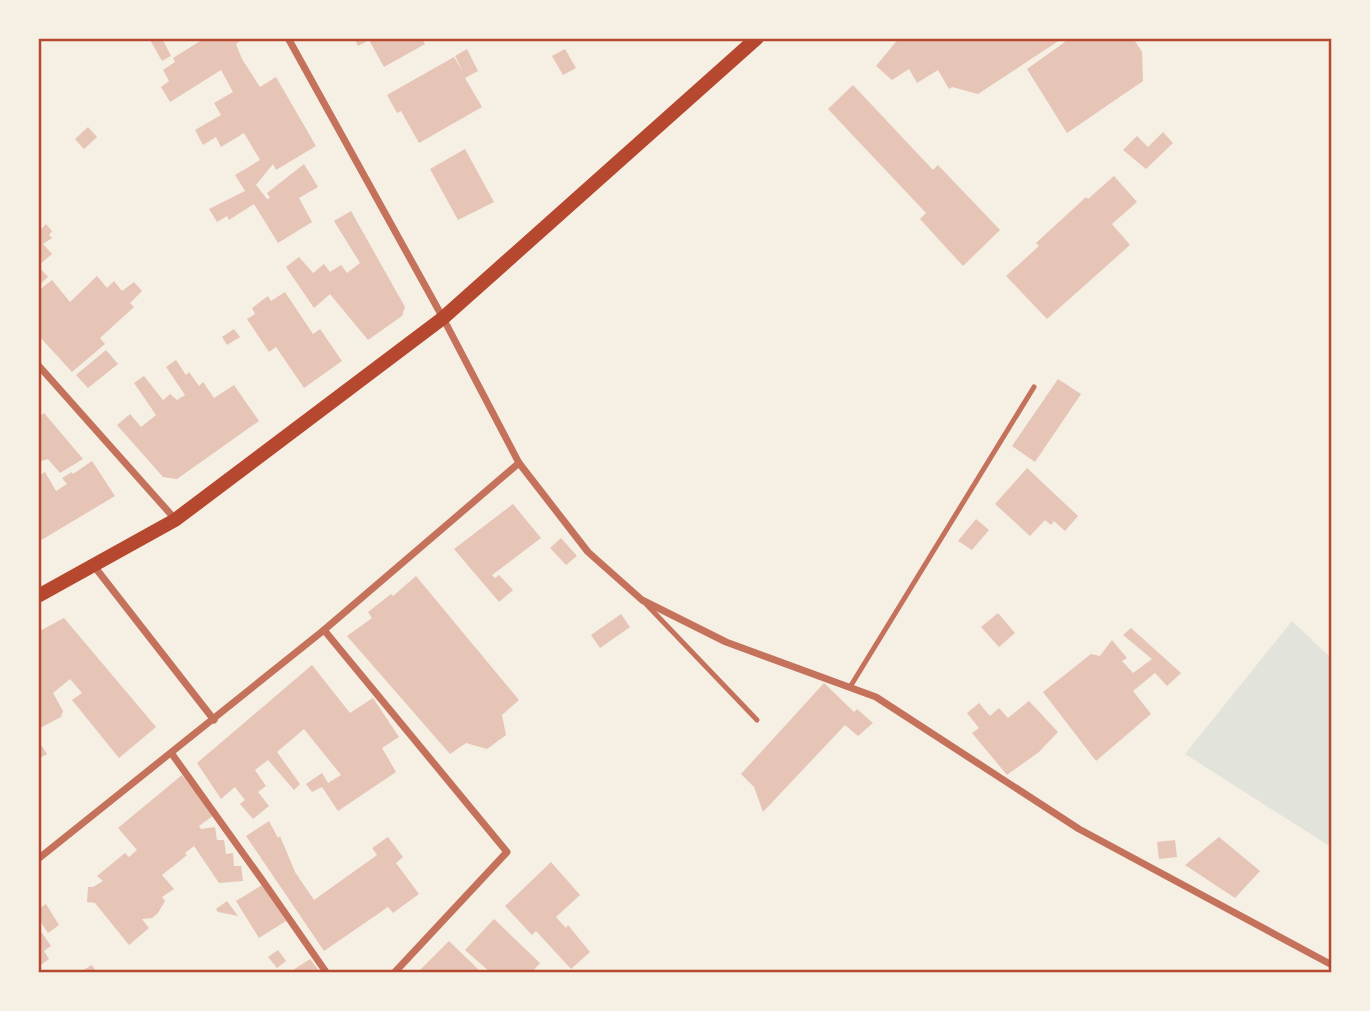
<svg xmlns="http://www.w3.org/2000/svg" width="1370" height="1011" viewBox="0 0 1370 1011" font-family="'Open Sans',sans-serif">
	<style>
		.green { fill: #e2e4dc }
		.building { fill: #e6c5b7 }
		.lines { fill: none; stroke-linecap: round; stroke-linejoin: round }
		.service { stroke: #c5725c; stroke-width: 5 }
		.minor { stroke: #c5725c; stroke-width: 7 }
		.secondary { stroke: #b5482f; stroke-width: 14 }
		.neatline { fill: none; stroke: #b5482f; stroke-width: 2.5 }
	</style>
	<rect width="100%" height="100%" fill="#f6efe4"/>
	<!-- green -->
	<path class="green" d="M 1292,621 L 1331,658 L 1331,847 L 1185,754 Z"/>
	<!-- building -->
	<g class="building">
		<path d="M 149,38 L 162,38 L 171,56 L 162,61 Z"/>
		<path d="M 205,38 L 244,38 L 236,44 L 242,59 L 260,87 L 276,77 L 316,146 L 276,170 L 273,164 L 256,185 L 267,199 L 270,198 L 267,193 L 304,164 L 318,187 L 299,198 L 312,222 L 278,243 L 254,204 L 229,220 L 227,216 L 217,222 L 209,209 L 245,191 L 235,175 L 260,160 L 244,133 L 221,147 L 216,137 L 203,145 L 195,130 L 221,115 L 214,103 L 233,92 L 221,70 L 170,102 L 161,87 L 169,81 L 163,70 L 175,62 L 173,58 Z"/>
		<path d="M 354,38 L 422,38 L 425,44 L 384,67 L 369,40 L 358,46 Z"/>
		<path d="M 899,38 L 1063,38 L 978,94 L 952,87 L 949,89 L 938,70 L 917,83 L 909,69 L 892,80 L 876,66 Z"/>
		<path d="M 1063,38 L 1133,38 L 1142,52 L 1143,81 L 1067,133 L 1027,69 L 1065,42 Z"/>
		<path d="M 467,49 L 478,71 L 465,78 L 482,107 L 419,143 L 401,111 L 397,113 L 387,95 L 454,57 L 464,74 L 455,56 Z"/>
		<path d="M 565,49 L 576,68 L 563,75 L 552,56 Z"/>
		<path d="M 853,85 L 933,170 L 938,165 L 1000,230 L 963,266 L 920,219 L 926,213 L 828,109 Z"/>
		<path d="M 88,127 L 97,137 L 84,149 L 75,139 Z"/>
		<path d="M 1163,132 L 1173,143 L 1146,169 L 1123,150 L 1137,136 L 1148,147 Z"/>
		<path d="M 465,149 L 494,202 L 458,220 L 430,169 Z"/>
		<path d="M 1114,176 L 1137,202 L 1112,224 L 1130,245 L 1047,319 L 1006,276 L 1039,246 L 1036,243 L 1086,197 L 1088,199 Z"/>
		<path d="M 351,211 L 405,307 L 402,316 L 368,340 L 330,294 L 314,308 L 286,267 L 299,257 L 313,273 L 324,264 L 330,272 L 341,265 L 347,273 L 360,263 L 334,221 Z"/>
		<path d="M 46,224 L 52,231 L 49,235 L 52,238 L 43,244 L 52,254 L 38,266 L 38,232 Z"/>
		<path d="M 38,266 L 48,277 L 38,286 Z"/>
		<path d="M 97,276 L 107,288 L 114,281 L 122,291 L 134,282 L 142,291 L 130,303 L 134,307 L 100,338 L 105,344 L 72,372 L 38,335 L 38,291 L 52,280 L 70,302 Z"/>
		<path d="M 285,292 L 313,334 L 320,329 L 342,361 L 304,388 L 276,347 L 269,352 L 247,319 L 255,314 L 252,308 L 268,296 L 271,301 Z"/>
		<path d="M 234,329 L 240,337 L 227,345 L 222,337 Z"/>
		<path d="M 106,350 L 118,364 L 88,388 L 76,375 Z"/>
		<path d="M 176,360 L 186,375 L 189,372 L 199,386 L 203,382 L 214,398 L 234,385 L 259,421 L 177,479 L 163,477 L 117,425 L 130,414 L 141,427 L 156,415 L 134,383 L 144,376 L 163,400 L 170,394 L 177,400 L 185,395 L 166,367 Z"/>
		<path d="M 1058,379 L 1081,394 L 1035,462 L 1012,446 Z"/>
		<path d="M 44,413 L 83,459 L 60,473 L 48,459 L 38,462 L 38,418 Z"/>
		<path d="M 92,461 L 115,496 L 38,542 L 38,476 L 45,472 L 56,491 L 67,484 L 62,478 L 72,472 L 73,474 Z"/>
		<path d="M 1027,468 L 1078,516 L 1065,531 L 1054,521 L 1051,525 L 1045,520 L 1030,536 L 995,504 Z"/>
		<path d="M 513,504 L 541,538 L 492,575 L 495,578 L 499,575 L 513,590 L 499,602 L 454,549 Z"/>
		<path d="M 976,519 L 989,530 L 972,550 L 958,541 Z"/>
		<path d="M 561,538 L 577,556 L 566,565 L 550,548 Z"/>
		<path d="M 416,576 L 519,700 L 502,715 L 506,735 L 487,749 L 466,743 L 450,754 L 347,636 L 372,618 L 368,612 L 391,594 L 393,596 Z"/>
		<path d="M 998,613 L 1015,633 L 999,647 L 981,627 Z"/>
		<path d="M 621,614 L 630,627 L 600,648 L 591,635 Z"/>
		<path d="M 64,618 L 156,727 L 119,758 L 72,700 L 82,693 L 70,679 L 53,693 L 63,711 L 61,717 L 38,729 L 38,632 Z"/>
		<path d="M 1131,628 L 1181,673 L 1167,686 L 1155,673 L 1133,691 L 1151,714 L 1096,761 L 1043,692 L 1091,654 L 1100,656 L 1112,640 L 1127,658 L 1122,661 L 1133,673 L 1152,659 L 1123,635 Z"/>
		<path d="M 312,665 L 350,713 L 373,698 L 399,737 L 382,748 L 396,772 L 338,811 L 322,787 L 312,792 L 306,784 L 322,773 L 328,783 L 341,775 L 304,729 L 277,752 L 300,784 L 294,790 L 268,760 L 255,770 L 266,786 L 258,792 L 269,806 L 253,819 L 240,804 L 245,800 L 235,787 L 221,799 L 197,763 Z"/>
		<path d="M 824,683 L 854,712 L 857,709 L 873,723 L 858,736 L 845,725 L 763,812 L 754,787 L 741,774 Z"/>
		<path d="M 1029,701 L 1058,732 L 1039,752 L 1007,775 L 972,733 L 979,728 L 967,713 L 979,703 L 990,716 L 999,708 L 1008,718 Z"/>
		<path d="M 38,740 L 47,754 L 38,759 Z"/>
		<path d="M 182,775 L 214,815 L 199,826 L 201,829 L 215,827 L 217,840 L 224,840 L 226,854 L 233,853 L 234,866 L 241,866 L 243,881 L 219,883 L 194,846 L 185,853 L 187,855 L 162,875 L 174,889 L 162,897 L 165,901 L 158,913 L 152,918 L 142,919 L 149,928 L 129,945 L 95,903 L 87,902 L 88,887 L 93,887 L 103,881 L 97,876 L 125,853 L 129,857 L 137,850 L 118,828 Z"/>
		<path d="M 269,821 L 278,838 L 280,836 L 295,872 L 314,900 L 377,855 L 372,848 L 388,837 L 403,857 L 396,863 L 419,894 L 393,913 L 388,907 L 324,951 L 246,836 Z"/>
		<path d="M 1219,837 L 1260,871 L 1235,898 L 1185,865 Z"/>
		<path d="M 1175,840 L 1177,857 L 1159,859 L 1157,842 Z"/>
		<path d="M 551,862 L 580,895 L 556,917 L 566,928 L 568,925 L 590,952 L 571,969 L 536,931 L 532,935 L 505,906 Z"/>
		<path d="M 262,885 L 286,921 L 259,938 L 236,901 Z"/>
		<path d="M 227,901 L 238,916 L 218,912 L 216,909 Z"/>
		<path d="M 46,904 L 59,925 L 48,933 L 38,918 L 38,909 Z"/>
		<path d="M 494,919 L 540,963 L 532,972 L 490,972 L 465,950 Z"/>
		<path d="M 38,927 L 51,946 L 44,951 L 49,959 L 38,967 Z"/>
		<path d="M 449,941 L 481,972 L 418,972 Z"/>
		<path d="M 278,950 L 286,961 L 277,968 L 268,957 Z"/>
		<path d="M 310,959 L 320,972 L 290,972 Z"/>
		<path d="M 92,965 L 96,972 L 80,972 Z"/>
	</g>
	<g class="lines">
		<!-- service -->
		<g class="service">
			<path d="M 646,604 L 757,720"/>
			<path d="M 850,687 L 1034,387"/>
		</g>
		<!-- minor -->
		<g class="minor">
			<path d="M 288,38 L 443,318 L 519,463 L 588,552 L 642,600 L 726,642 L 876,697 L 1079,829 L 1332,965"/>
			<path d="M 38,365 L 175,519"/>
			<path d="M 94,566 L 214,720"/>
			<path d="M 324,630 L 507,852 L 395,972"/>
			<path d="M 172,754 L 265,884 L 326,972"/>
			<path d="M 38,859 L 324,630 L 519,463"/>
		</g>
		<!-- secondary -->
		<path class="secondary" d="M 38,596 L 175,520 L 443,318 L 757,38"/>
	</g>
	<!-- border -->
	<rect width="1370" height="1011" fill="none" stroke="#f6efe4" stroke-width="80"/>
	<rect x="40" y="40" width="1290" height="931" class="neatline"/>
</svg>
